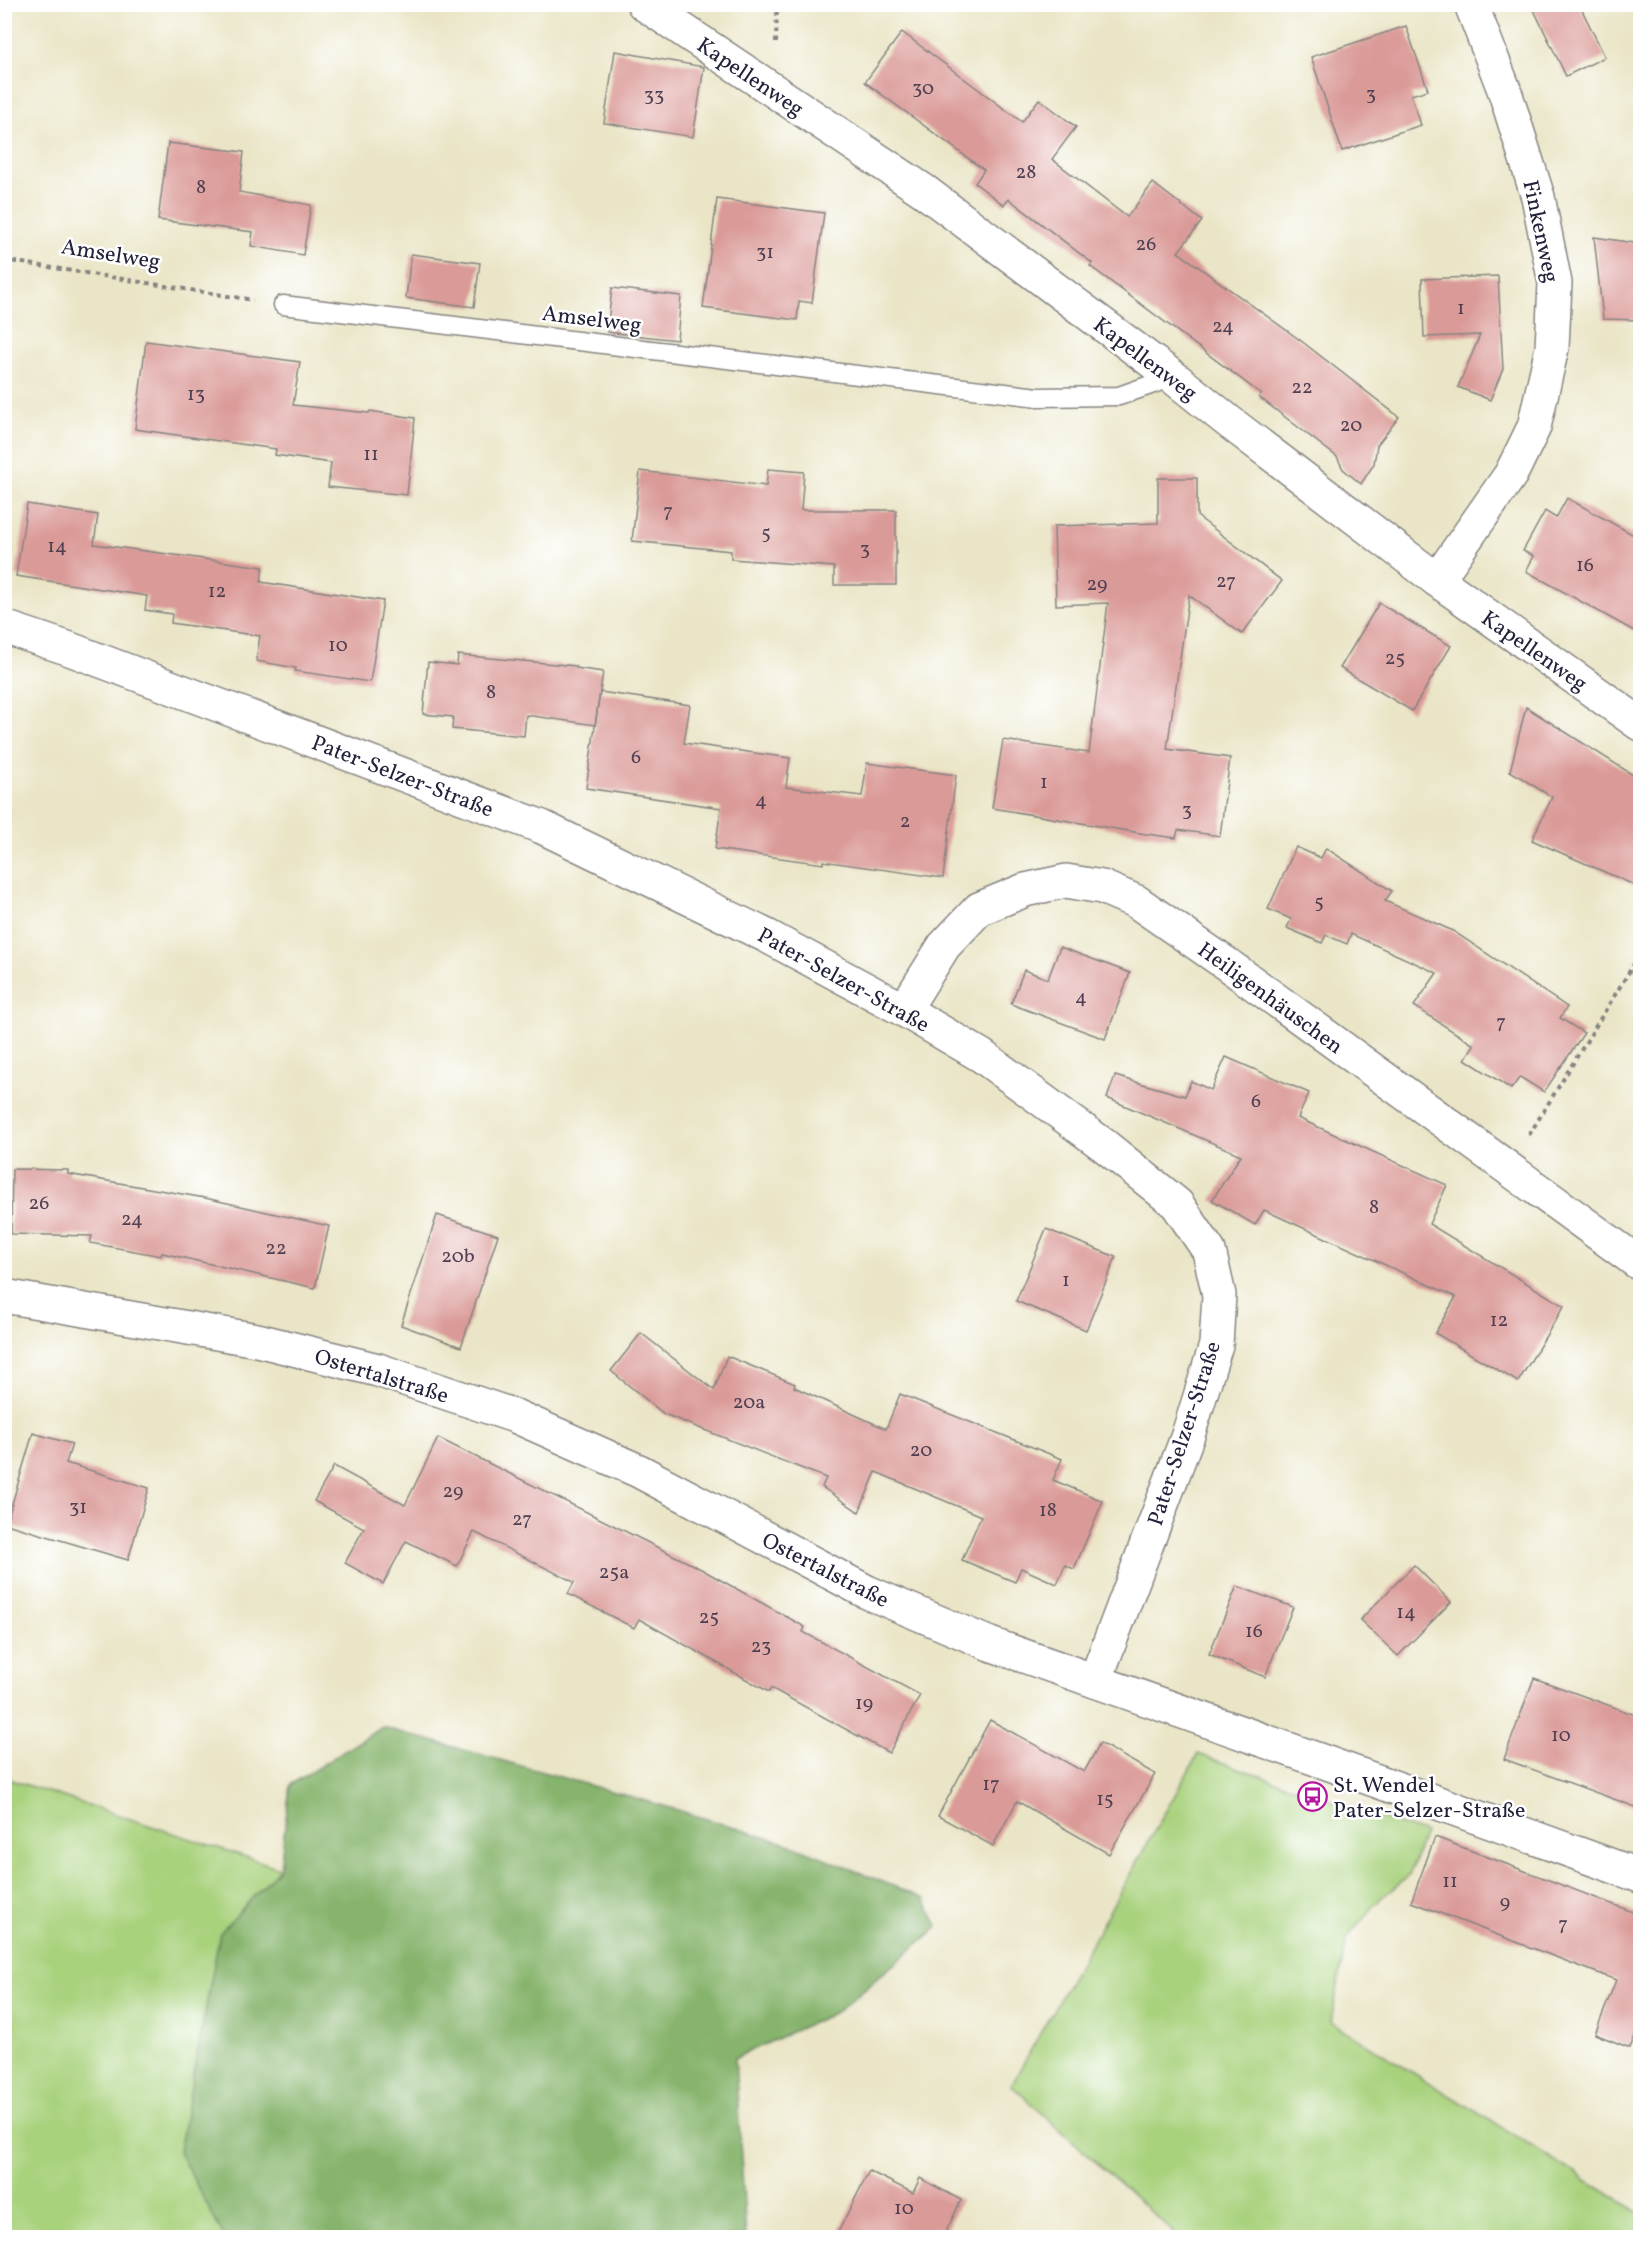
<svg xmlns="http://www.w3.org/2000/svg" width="1645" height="2242" viewBox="0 0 1645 2242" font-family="Vollkorn,serif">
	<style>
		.green { fill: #a9d27d; stroke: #667a5c; stroke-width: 1.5 }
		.forest { fill: #86b46c; stroke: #546b54; stroke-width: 1.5 }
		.building { fill: #da9a97 }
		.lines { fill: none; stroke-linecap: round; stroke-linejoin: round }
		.service-casing { stroke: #868480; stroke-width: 21 }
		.minor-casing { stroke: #868480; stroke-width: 36 }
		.tertiary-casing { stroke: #868480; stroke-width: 36 }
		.path { stroke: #868480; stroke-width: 4; stroke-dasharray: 4.5 4.5; stroke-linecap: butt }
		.service { stroke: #fff; stroke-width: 18 }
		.minor { stroke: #fff; stroke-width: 33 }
		.tertiary { stroke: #fff; stroke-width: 33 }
		.labels { text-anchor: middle; stroke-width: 5; stroke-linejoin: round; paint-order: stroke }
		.number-label { font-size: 20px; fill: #504052 }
		.street-label { font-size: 22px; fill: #22223b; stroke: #fff }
		.poi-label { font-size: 22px; fill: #22223b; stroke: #fff; text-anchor: start }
	</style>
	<rect width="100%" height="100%" fill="#fff"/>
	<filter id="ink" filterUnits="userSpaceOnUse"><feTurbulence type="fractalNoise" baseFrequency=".0167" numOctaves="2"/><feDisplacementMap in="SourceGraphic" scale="12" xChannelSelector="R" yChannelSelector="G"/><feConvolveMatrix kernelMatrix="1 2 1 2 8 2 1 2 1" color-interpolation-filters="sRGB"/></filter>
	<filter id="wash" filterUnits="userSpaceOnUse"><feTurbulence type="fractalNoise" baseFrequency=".008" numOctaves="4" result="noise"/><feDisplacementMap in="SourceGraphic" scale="24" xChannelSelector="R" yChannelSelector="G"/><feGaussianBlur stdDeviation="1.35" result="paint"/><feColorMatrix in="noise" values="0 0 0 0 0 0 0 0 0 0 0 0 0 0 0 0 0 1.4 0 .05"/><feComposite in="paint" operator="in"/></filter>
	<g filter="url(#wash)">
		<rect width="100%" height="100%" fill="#eae5c6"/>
		<!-- green -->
		<g class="green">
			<path d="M 1198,1754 L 1425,1833 L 1409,1876 L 1381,1898 L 1347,1938 L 1331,2022 L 1640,2213 L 1637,2237 L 1172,2237 L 1172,2231 L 1011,2085 Z"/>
			<path d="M 5,1778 L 280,1868 L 220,1933 L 179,2152 L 224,2237 L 5,2238 Z"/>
		</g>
		<!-- forest -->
		<path class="forest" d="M 382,1727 L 671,1808 L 795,1846 L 925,1899 L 938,1927 L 838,2011 L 735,2058 L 746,2237 L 224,2237 L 179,2152 L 220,1933 L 280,1868 L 290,1785 Z"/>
		<g id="blocks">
			<!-- building -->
			<g class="building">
				<path d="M 1531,4 L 1579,4 L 1605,57 L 1566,76 Z"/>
				<path d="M 1406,26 L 1428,90 L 1411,95 L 1421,125 L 1342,151 L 1311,57 Z"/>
				<path d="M 902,32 L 1022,122 L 1039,99 L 1076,127 L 1052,159 L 1127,217 L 1153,183 L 1202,221 L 1178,252 L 1300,340 L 1399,417 L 1377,445 L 1374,464 L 1361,484 L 1343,469 L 1337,457 L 1259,397 L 1261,394 L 1090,266 L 1092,263 L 1009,199 L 1004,205 L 975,183 L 984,170 L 865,82 Z"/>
				<path d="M 615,51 L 704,67 L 693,137 L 604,123 Z"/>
				<path d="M 168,143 L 244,152 L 239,192 L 311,205 L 303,255 L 251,246 L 253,232 L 158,220 Z"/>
				<path d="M 717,199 L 824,213 L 812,303 L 799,301 L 797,320 L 703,308 Z"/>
				<path d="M 1594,237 L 1641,244 L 1641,320 L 1603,319 Z"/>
				<path d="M 411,254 L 480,263 L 474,307 L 406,298 Z"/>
				<path d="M 1498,276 L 1503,369 L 1490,400 L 1458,387 L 1480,335 L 1424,337 L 1422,279 Z"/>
				<path d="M 612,288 L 681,296 L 677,340 L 607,332 Z"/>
				<path d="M 146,341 L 300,362 L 293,405 L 369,413 L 370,411 L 415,418 L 407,495 L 328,487 L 331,463 L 275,455 L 276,449 L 135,429 Z"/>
				<path d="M 768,469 L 804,472 L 801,510 L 896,510 L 896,585 L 834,585 L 834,567 L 731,559 L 731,551 L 632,541 L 640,471 L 766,486 Z"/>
				<path d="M 1158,478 L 1197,478 L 1197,516 L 1282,581 L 1242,634 L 1189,595 L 1167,749 L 1230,758 L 1220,836 L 1178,830 L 1176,838 L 1146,834 L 992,808 L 1003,740 L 1089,753 L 1108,603 L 1056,605 L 1054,526 L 1158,523 Z"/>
				<path d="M 1567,498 L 1641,539 L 1641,635 L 1526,571 L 1534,556 L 1523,551 L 1545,511 L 1556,518 Z"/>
				<path d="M 27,504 L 98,515 L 94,544 L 263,567 L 261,582 L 383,601 L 370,682 L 295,671 L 296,668 L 256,661 L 260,636 L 171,623 L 172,614 L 145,610 L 147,596 L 16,576 Z"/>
				<path d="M 1379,603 L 1451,646 L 1412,711 L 1340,668 Z"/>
				<path d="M 458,655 L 576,666 L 576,668 L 603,672 L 595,725 L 526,715 L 524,736 L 452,729 L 453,717 L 423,714 L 428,662 L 457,665 Z"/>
				<path d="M 600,692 L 690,705 L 684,743 L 790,758 L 786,787 L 862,796 L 867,763 L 956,775 L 943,878 L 823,861 L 823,864 L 715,849 L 721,808 L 586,788 Z"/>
				<path d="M 1526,707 L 1641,780 L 1641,888 L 1532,840 L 1552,797 L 1510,771 Z"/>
				<path d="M 1296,847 L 1321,858 L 1326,848 L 1392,891 L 1385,901 L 1453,931 L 1567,1007 L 1560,1018 L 1584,1033 L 1544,1092 L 1520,1077 L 1511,1089 L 1465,1059 L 1474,1045 L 1414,1006 L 1437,973 L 1351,934 L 1347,944 L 1326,935 L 1322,943 L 1287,928 L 1291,919 L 1268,909 Z"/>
				<path d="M 1060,947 L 1130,973 L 1105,1039 L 1011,1004 L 1024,970 L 1048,979 Z"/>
				<path d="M 1226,1057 L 1309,1093 L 1298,1118 L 1447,1185 L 1429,1224 L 1564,1306 L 1518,1382 L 1435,1333 L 1456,1297 L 1264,1210 L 1255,1225 L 1212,1200 L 1241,1155 L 1107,1098 L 1115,1076 L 1185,1096 L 1191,1081 L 1211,1090 Z"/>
				<path d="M 12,1169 L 68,1170 L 68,1174 L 205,1198 L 329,1226 L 315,1288 L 162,1253 L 161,1256 L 90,1243 L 92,1236 L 11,1234 Z"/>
				<path d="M 437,1215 L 498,1235 L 461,1347 L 401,1325 Z"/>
				<path d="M 1046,1229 L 1116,1257 L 1086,1330 L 1016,1301 Z"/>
				<path d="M 641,1333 L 714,1390 L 727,1356 L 795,1384 L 794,1387 L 886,1429 L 900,1394 L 1062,1459 L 1053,1480 L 1103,1501 L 1074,1569 L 1065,1565 L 1057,1584 L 1021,1568 L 1015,1582 L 962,1560 L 981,1516 L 876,1472 L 859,1512 L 822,1487 L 826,1478 L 664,1414 L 611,1371 Z"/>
				<path d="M 33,1433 L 72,1444 L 66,1463 L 149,1488 L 128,1560 L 6,1524 Z"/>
				<path d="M 438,1438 L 701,1569 L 805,1627 L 803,1632 L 920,1695 L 889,1753 L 771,1688 L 769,1692 L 639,1619 L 634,1628 L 568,1594 L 574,1582 L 474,1532 L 457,1566 L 406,1541 L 383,1584 L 345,1563 L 364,1528 L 314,1501 L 334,1466 L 405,1505 Z"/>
				<path d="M 1414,1565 L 1451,1602 L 1398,1656 L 1360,1620 Z"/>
				<path d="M 1237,1586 L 1293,1607 L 1265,1677 L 1209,1654 Z"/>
				<path d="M 1534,1678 L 1641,1717 L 1641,1809 L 1504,1759 Z"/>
				<path d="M 990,1720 L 1084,1772 L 1100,1743 L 1155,1774 L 1109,1854 L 1017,1801 L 993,1846 L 938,1816 Z"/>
				<path d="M 1435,1837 L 1641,1915 L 1641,2022 L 1630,2048 L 1595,2034 L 1616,1980 L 1411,1902 Z"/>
				<path d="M 869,2171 L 913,2193 L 920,2178 L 961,2200 L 943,2238 L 835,2238 Z"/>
			</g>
		</g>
	</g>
	<g filter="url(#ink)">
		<use href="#blocks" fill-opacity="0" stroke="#868480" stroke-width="1.5"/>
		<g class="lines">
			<defs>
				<path id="service" d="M 283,305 L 1038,397 L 1119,396 L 1173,377"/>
				<g id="minor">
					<path d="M 644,4 L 924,191 L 1173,377 L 1228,421 L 1437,580 L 1640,724"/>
					<path d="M 1437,580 L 1511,474 L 1534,427 L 1552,348 L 1555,283 L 1538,197 L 1505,92 L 1471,4"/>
					<path d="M 4,627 L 67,648 L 542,827 L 767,936 L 904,1010 L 982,1056 L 1105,1146 L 1177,1204 L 1209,1251 L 1219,1295 L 1216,1345 L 1188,1435 L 1095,1681"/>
					<path d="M 904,1010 L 944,946 L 979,909 L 1025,890 L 1066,881 L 1102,887 L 1137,902 L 1228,965 L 1640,1264"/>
				</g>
				<path id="tertiary" d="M 4,1296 L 257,1340 L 378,1370 L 515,1416 L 639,1471 L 867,1592 L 990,1644 L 1319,1760 L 1640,1876"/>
			</defs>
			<!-- service casing -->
			<use href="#service" class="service-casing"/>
			<!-- minor casing -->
			<use href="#minor" class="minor-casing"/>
			<!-- tertiary casing -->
			<use href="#tertiary" class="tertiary-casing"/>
			<!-- path -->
			<g class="path">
				<path d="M 776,43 L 777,4"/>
				<path d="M 4,260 L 253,300"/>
				<path d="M 1529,1135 L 1640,954"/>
			</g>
			<!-- service -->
			<use href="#service" class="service"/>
			<!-- minor -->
			<use href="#minor" class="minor"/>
			<!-- tertiary -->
			<use href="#tertiary" class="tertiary"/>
		</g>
	</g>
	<!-- icons -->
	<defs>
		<symbol id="bus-ring" viewBox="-11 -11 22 22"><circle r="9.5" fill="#fff" stroke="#b5179e" stroke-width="1.5"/><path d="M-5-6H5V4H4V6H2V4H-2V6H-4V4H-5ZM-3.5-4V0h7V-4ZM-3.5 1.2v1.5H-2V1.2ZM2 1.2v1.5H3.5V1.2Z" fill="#b5179e"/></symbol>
	</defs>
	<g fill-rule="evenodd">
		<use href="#bus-ring" x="1296" y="1780" width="33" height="33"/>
	</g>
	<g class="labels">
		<!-- number labels -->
		<g class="number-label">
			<text x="923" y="94">30</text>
			<text x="1371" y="100">3</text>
			<text x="654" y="101">33</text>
			<text x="1026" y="178">28</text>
			<text x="201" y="193">8</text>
			<text x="1146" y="250">26</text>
			<text x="765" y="258">31</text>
			<text x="1461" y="314">1</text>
			<text x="1223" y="332">24</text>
			<text x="1302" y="393">22</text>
			<text x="196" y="400">13</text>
			<text x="1351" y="431">20</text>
			<text x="371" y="460">11</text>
			<text x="668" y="517">7</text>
			<text x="766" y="539">5</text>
			<text x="57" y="552">14</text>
			<text x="865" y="555">3</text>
			<text x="1585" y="571">16</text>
			<text x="1226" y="587">27</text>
			<text x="1097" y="590">29</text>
			<text x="217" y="597">12</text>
			<text x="338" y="651">10</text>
			<text x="1395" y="664">25</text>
			<text x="491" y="698">8</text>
			<text x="636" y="763">6</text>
			<text x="1044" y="788">1</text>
			<text x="761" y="806">4</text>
			<text x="1187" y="816">3</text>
			<text x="905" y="827">2</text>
			<text x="1319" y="908">5</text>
			<text x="1081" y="1003">4</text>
			<text x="1501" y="1028">7</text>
			<text x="1256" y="1107">6</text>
			<text x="39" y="1209">26</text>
			<text x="1374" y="1213">8</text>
			<text x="132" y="1225">24</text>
			<text x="276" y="1254">22</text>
			<text x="458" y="1262">20b</text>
			<text x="1066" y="1286">1</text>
			<text x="1499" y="1326">12</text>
			<text x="749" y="1408">20a</text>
			<text x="921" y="1456">20</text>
			<text x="453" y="1497">29</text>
			<text x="78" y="1513">31</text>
			<text x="1048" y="1516">18</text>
			<text x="522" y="1525">27</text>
			<text x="614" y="1578">25a</text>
			<text x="1406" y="1618">14</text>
			<text x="709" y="1623">25</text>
			<text x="1254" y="1637">16</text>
			<text x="761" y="1652">23</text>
			<text x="864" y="1709">19</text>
			<text x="1561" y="1741">10</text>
			<text x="991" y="1790">17</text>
			<text x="1105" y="1805">15</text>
			<text x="1450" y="1887">11</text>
			<text x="1505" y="1908">9</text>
			<text x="1563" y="1930">7</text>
			<text x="904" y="2214">10</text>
		</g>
		<!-- street labels -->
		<g class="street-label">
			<text transform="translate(751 76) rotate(34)" y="8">Kapellenweg</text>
			<text transform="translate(1542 231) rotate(78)" y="8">Finkenweg</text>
			<text transform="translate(111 253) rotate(9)" y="8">Amselweg</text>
			<text transform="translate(592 318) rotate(7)" y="8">Amselweg</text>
			<text transform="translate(1146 358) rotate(37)" y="8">Kapellenweg</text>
			<text transform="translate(1535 650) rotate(35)" y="8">Kapellenweg</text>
			<text transform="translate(403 775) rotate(21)" y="8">Pater-Selzer-Straße</text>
			<text transform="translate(844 979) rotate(29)" y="8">Pater-Selzer-Straße</text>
			<text transform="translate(1271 997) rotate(36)" y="8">Heiligenhäuschen</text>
			<text transform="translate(382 1375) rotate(17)" y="8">Ostertalstraße</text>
			<text transform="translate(1183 1433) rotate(-72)" y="8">Pater-Selzer-Straße</text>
			<text transform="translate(826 1569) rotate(27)" y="8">Ostertalstraße</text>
		</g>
		<!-- poi labels -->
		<g class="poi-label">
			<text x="1333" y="1792">St. Wendel<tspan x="1333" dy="25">Pater-Selzer-Straße</tspan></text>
		</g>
	</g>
	<!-- margin -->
	<rect width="1645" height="2242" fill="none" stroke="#fff" stroke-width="24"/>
</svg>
